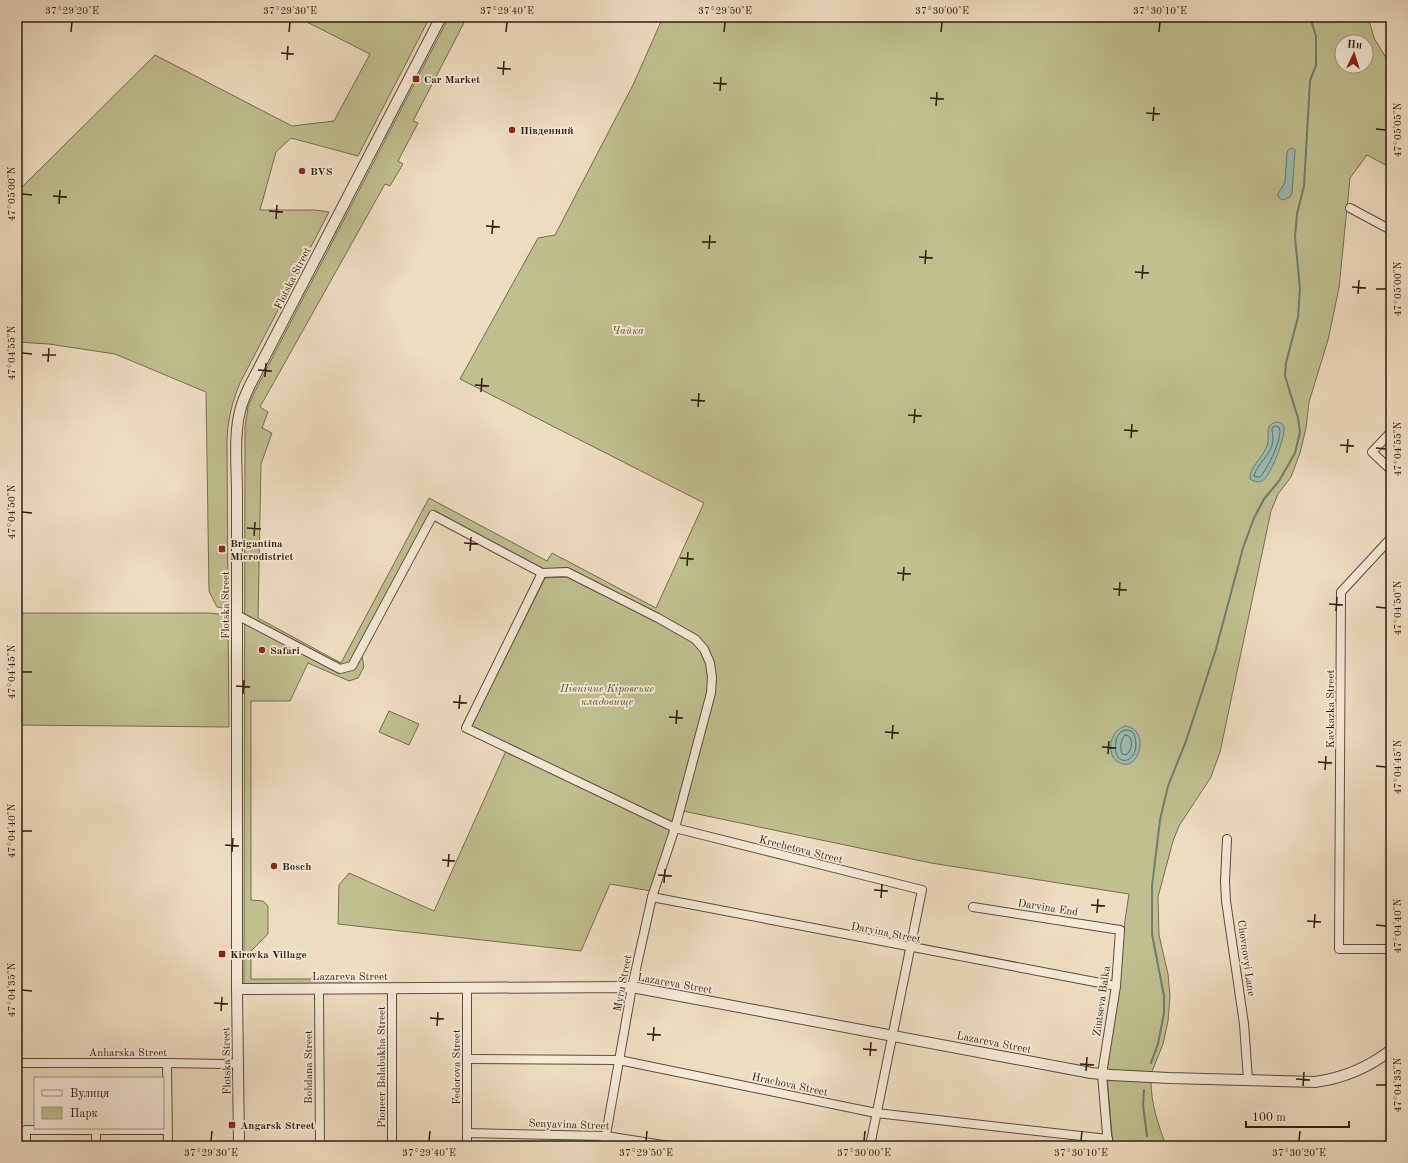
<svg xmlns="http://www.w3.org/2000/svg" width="1408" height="1163" viewBox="0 0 1408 1163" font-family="'Old Standard TT',serif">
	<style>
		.green { fill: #c0bf8f; stroke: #786f50; fill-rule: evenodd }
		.water { fill: #9abcb4; stroke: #707d72 }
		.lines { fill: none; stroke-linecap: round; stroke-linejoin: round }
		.shore { stroke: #656e62; stroke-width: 1 }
		.stream { stroke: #707d72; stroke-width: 2 }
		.minor-casing { stroke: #604e3c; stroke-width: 10 }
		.tertiary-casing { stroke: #604e3c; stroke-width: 12 }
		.minor { stroke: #f5e9d7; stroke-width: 8 }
		.tertiary { stroke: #f5e9d7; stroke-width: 10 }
		.ticks { fill: none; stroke: #301f10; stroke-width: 1.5 }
		.poi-dot { fill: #8f2418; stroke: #f5e9d7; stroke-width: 1.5 }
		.labels { text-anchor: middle; stroke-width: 3.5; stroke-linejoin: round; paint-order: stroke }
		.poi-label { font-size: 11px; font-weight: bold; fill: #301f10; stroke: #f5e9d7; text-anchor: start }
		.street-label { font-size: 11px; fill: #301f10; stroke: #f5e9d7 }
		.park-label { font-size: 11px; font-style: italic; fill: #5b4f36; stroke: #f5e9d7 }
		.neatline { fill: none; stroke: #301f10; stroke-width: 1.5 }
		.ticks-label { font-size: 10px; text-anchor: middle; fill: #301f10 }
	</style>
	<rect width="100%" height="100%" fill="#efddc2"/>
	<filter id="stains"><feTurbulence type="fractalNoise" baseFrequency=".005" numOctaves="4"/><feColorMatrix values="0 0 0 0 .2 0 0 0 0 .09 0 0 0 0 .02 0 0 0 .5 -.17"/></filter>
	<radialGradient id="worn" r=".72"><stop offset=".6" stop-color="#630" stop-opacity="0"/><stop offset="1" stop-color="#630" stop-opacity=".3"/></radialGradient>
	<!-- green -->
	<g class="green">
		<path d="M 297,17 L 430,17 L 358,156 L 291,138 L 276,152 L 260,210 L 316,210 L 329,212 L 240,383 C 232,403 228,418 227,440 L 228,609 L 217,607 L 209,591 L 206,392 L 115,354 L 49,344 L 17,342 L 17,192 L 155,55 L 292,126 L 334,121 L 370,54 Z"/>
		<path d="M 449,17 L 467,17 L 413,121 L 418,123 L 398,161 L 403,164 L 390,186 L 385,184 L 260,407 L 268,412 L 262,428 L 272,433 L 261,464 L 258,618 L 341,663 L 429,498 L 547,561 L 552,553 L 656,608 L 704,503 L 460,379 L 538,238 L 555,235 L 633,85 L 663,17 L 1368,17 L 1374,38 L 1391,66 L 1391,168 L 1367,155 L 1350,178 L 1339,288 L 1328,340 L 1309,402 L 1306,428 L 1300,453 L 1291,477 L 1278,494 L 1271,511 L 1220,752 L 1211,777 L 1179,826 L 1173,841 L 1158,897 L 1159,935 L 1168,974 L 1170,996 L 1168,1021 L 1163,1044 L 1151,1074 L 1107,1072 L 1119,988 L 1125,920 L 1129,894 L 931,863 L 683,811 L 713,702 L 707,648 L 654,612 L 568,568 L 540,569 L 434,520 L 362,656 L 364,667 L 358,678 L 349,681 L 308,663 L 290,701 L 251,701 L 251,900 L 263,901 L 268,906 L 268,934 L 251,951 L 251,979 L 351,979 L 351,985 L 244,985 L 245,428 L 248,407 L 255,391 ZM 1342,42 L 1366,42 L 1366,66 L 1342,66 Z"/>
		<path d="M 568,577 L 656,620 L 698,645 L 707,664 L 710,684 L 673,824 L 471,726 L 545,578 Z"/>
		<path d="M 17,613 L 209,613 L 228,615 L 229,727 L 17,725 Z"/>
		<path d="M 389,711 L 419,724 L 409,745 L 379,732 Z"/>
		<path d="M 506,751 L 671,829 L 651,891 L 610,884 L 581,951 L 338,924 L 339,885 L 349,873 L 434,911 Z"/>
		<path d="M 1107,1078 L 1151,1080 C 1151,1105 1158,1123 1166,1146 L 1113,1146 Z"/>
	</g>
	<!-- water -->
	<g class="water">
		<path d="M 1292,148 L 1295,150 L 1292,193 L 1289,198 L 1282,200 L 1278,197 L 1278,194 L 1285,182 L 1287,153 L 1288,150 Z"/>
		<path d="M 1276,422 L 1281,423 L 1284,426 C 1286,436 1271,476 1262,481 C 1258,483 1253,481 1250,479 C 1249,468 1262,458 1266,448 C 1272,438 1262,426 1276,422 Z"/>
		<path d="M 1126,726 C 1152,731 1138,775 1118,762 C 1116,761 1113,758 1112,755 C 1108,743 1113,729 1126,726 Z"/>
	</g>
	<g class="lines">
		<!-- shore -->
		<g class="shore">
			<path d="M 1276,426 L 1279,427 C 1284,436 1267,470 1260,477 L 1255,477 L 1254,476 C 1257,464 1269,457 1272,445 C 1274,439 1272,434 1272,428 Z"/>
			<path d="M 1126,730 L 1131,731 L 1134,734 C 1144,763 1111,772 1116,741 C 1117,735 1120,731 1126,730 Z"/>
			<path d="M 1125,735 L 1129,736 C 1133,741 1132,751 1126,755 L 1122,754 C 1120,748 1120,740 1125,735 Z"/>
		</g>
		<!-- stream -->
		<g class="stream">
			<path d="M 1151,1063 L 1158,1044 L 1164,1013 L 1164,996 L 1152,934 L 1152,886 L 1160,820 L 1168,786 L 1186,741 L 1216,649 L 1243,548 L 1254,518 L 1264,499 L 1279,481 L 1295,453 L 1300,432 L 1298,418 L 1285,376 L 1286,363 L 1298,317 L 1300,288 L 1295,237 L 1297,214 L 1304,186 L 1310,81 L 1316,65 L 1316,36 L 1310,17"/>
			<path d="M 1144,1090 L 1143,1105 L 1147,1136"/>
		</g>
		<defs>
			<g id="minor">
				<path d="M 1350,208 L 1391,230"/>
				<path d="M 1391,432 L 1372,452 L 1391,470"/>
				<path d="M 1391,538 L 1341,592 L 1339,949 L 1391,949"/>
				<path d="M 542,573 L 466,728 L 675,828 L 922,890 L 870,1146"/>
				<path d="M 237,615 L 340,669 L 352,666 L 433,515 L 542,573 L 567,572 L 658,618 L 695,639 L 704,649 L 710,663 L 712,677 L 711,693 L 675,828 L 652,897 L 632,987 L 604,1146"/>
				<path d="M 1227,839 L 1225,881 L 1226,901 L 1244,1024 L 1248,1080"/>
				<path d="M 652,897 L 1116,986"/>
				<path d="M 973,907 L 1120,930 L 1116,986 L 1102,1074 L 1108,1146"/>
				<path d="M 319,989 L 320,1146"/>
				<path d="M 467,1059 L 619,1060 L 876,1113 L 1108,1139"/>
				<path d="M 17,1063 L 167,1063 L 225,1064 L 238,1063"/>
				<path d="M 167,1063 L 168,1146"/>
				<path d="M 96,1130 L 96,1146"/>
				<path d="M 467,1133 L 606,1136 L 669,1146"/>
				<path d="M 26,1146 L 26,1130 L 167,1130"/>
				<path d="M 392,1146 L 392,988"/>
				<path d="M 467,1146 L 467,988"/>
			</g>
			<g id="tertiary">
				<path d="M 237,989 L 632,987 L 1091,1073 L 1111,1075 L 1169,1078 L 1315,1082 C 1344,1078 1368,1068 1391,1050"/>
				<path d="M 239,1146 L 237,989 L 237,493 C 237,465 233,431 242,404 C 244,398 247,392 249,387 L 441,17"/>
			</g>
		</defs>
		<!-- minor casing -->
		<use href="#minor" class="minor-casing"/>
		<!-- tertiary casing -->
		<use href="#tertiary" class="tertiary-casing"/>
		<!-- minor -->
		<use href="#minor" class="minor"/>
		<!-- tertiary -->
		<use href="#tertiary" class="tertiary"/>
	</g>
	<!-- ticks -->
	<path class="ticks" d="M 71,32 L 72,22M 289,32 L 290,22M 506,32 L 507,22M 724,32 L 725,22M 941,32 L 942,22M 1159,32 L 1160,22M 281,53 L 294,54M 287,60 L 288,46M 497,68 L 511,69M 503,75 L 504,61M 713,83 L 727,84M 720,91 L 721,77M 930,98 L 944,99M 936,106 L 937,92M 1146,113 L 1160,114M 1153,121 L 1154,107M 1376,129 L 1386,130M 22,194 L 32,195M 53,196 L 67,197M 59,204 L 60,190M 269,211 L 283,212M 276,219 L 277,205M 486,226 L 500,227M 492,234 L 493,220M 702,242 L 716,242M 709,249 L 710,235M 919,257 L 933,258M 925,264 L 926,250M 1135,272 L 1149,273M 1142,279 L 1143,265M 1352,287 L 1366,288M 1376,289 L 1386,289M 1358,294 L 1359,280M 22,353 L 32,354M 42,355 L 56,355M 48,362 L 49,348M 258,370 L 272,371M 265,377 L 266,363M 475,385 L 489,386M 481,392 L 482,378M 691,400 L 705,401M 698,407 L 699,393M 908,415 L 922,416M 914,423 L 915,409M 1124,430 L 1138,431M 1131,438 L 1132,424M 1340,445 L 1354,446M 1376,448 L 1386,449M 1347,453 L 1348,439M 22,512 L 32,513M 247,528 L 261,529M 254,536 L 255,522M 464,543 L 478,544M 470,551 L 471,537M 680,558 L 694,559M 687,566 L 688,552M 897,573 L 911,574M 903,581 L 904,567M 1113,589 L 1127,590M 1119,596 L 1120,582M 1329,604 L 1343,605M 1376,607 L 1386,608M 1336,611 L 1337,597M 22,672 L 32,672M 236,686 L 250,687M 243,694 L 244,680M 453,702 L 467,703M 459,709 L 460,695M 669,717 L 683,718M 676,724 L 677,710M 885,732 L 899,733M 892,739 L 893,725M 1102,747 L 1116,748M 1108,754 L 1109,741M 1318,762 L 1332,763M 1376,766 L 1386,767M 1325,770 L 1326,756M 22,831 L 32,831M 225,845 L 239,846M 232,852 L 233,838M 442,860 L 455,861M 448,867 L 449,854M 658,875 L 672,876M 664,883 L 665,869M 874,890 L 888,891M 881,898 L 882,884M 1091,905 L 1105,906M 1097,913 L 1098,899M 1307,921 L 1321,922M 1376,925 L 1386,926M 1314,928 L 1315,914M 22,990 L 32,991M 214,1003 L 228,1004M 221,1011 L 222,997M 430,1018 L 444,1019M 437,1026 L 438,1012M 647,1034 L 661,1035M 653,1041 L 654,1027M 863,1049 L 877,1050M 870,1056 L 871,1042M 1080,1064 L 1094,1065M 1086,1071 L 1087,1057M 1296,1079 L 1310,1080M 1376,1085 L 1386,1085M 1303,1086 L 1304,1072M 211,1141 L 212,1131M 429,1141 L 430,1131M 646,1141 L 647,1131M 864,1141 L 865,1131M 1081,1141 L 1082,1131M 1299,1141 L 1300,1131"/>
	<!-- markers -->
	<g class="poi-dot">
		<rect x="412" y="75" width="8" height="8" rx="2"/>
		<circle cx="512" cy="130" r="4"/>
		<circle cx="302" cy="171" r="4"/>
		<rect x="218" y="545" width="8" height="8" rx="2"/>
		<circle cx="262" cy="650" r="4"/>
		<circle cx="274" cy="866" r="4"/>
		<rect x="218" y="950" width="8" height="8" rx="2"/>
		<rect x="228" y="1121" width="8" height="8" rx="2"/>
	</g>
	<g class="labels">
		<!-- poi labels -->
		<g class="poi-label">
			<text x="424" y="83">Car Market</text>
			<text x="520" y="134">Південний</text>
			<text x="310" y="175">BVS</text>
			<text x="230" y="547">Brigantina<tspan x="230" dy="13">Microdistrict</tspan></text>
			<text x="270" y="654">Safari</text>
			<text x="282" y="870">Bosch</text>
			<text x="230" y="958">Kirovka Village</text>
			<text x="240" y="1129">Angarsk Street</text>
		</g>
		<!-- street labels -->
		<g class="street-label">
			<text transform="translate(292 278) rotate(-63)" y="4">Flotska Street</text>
			<text transform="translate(225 605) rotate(-90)" y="4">Flotska Street</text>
			<text transform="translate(1330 709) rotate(-90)" y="4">Kavkazka Street</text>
			<text transform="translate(801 849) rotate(14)" y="4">Krechetova Street</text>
			<text transform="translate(1048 907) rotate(9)" y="4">Darvina End</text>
			<text transform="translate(886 932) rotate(11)" y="4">Darvina Street</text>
			<text transform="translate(1247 958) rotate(82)" y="4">Chovnovyi Lane</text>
			<text x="350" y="980">Lazareva Street</text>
			<text transform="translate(622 983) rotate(-79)" y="4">Myru Street</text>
			<text transform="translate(675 983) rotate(10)" y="4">Lazareva Street</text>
			<text transform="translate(1101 1001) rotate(-82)" y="4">Zintseva Balka</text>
			<text transform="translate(994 1042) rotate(11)" y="4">Lazareva Street</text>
			<text x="128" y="1056">Anharska Street</text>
			<text transform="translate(226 1061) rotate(-91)" y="4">Flotska Street</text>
			<text transform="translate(308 1067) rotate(-90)" y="4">Bohdana Street</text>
			<text transform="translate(381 1067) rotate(-90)" y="4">Pioneer Balabukha Street</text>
			<text transform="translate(456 1067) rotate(-90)" y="4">Fedorova Street</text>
			<text transform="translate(790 1084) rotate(12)" y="4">Hrachova Street</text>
			<text transform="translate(569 1124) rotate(2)" y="4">Senyavina Street</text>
		</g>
		<!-- park labels -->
		<g class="park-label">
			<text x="628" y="334">Чайка</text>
			<text x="607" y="692">Північне Кіровське<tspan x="607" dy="13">кладовище</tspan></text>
		</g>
	</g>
	<!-- margin -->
	<rect width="1408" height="1163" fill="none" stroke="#efddc2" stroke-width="44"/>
	<!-- legend -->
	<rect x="34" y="1077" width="130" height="52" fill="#f5e9d7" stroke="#a69887"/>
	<rect x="42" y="1090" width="20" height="6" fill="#f5e9d7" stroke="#a69887"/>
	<text x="70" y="1097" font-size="12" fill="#301f10">Вулиця</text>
	<rect x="42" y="1107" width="20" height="12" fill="#c0bf8f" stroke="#a69887"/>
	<text x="70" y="1117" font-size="12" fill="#301f10">Парк</text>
	<!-- north arrow -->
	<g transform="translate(1354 54) rotate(4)"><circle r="19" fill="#f5e9d7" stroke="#a69887"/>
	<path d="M0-3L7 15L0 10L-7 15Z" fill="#8f2418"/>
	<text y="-6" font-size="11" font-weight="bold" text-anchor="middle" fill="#301f10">Пн</text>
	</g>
	<!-- scale -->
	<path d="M1246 1121v6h103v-6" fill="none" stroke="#301f10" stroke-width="2"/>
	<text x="1252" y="1121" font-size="12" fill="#301f10" stroke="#f5e9d7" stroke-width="3" paint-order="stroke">100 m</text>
	<rect x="22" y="22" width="1364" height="1119" class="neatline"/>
	<g class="ticks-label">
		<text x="72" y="14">37°29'20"E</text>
		<text x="290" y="14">37°29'30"E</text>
		<text x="507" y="14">37°29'40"E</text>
		<text x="725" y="14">37°29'50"E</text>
		<text x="942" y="14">37°30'00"E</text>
		<text x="1160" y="14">37°30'10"E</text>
		<text transform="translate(1397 130) rotate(-90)" y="4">47°05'05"N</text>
		<text transform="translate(11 194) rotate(-90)" y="4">47°05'00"N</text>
		<text transform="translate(1397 289) rotate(-90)" y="4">47°05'00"N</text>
		<text transform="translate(11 353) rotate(-90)" y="4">47°04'55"N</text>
		<text transform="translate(1397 449) rotate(-90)" y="4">47°04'55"N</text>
		<text transform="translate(11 512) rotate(-90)" y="4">47°04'50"N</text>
		<text transform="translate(1397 608) rotate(-90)" y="4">47°04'50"N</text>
		<text transform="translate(11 672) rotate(-90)" y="4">47°04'45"N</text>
		<text transform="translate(1397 767) rotate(-90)" y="4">47°04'45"N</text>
		<text transform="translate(11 831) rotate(-90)" y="4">47°04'40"N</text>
		<text transform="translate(1397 926) rotate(-90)" y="4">47°04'40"N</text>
		<text transform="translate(11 990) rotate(-90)" y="4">47°04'35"N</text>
		<text transform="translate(1397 1085) rotate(-90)" y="4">47°04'35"N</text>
		<text x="211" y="1156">37°29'30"E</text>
		<text x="429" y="1156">37°29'40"E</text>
		<text x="646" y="1156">37°29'50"E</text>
		<text x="864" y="1156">37°30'00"E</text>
		<text x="1081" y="1156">37°30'10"E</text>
		<text x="1299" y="1156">37°30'20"E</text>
	</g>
	<rect width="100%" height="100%" filter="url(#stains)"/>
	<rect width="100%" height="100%" fill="url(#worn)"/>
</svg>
